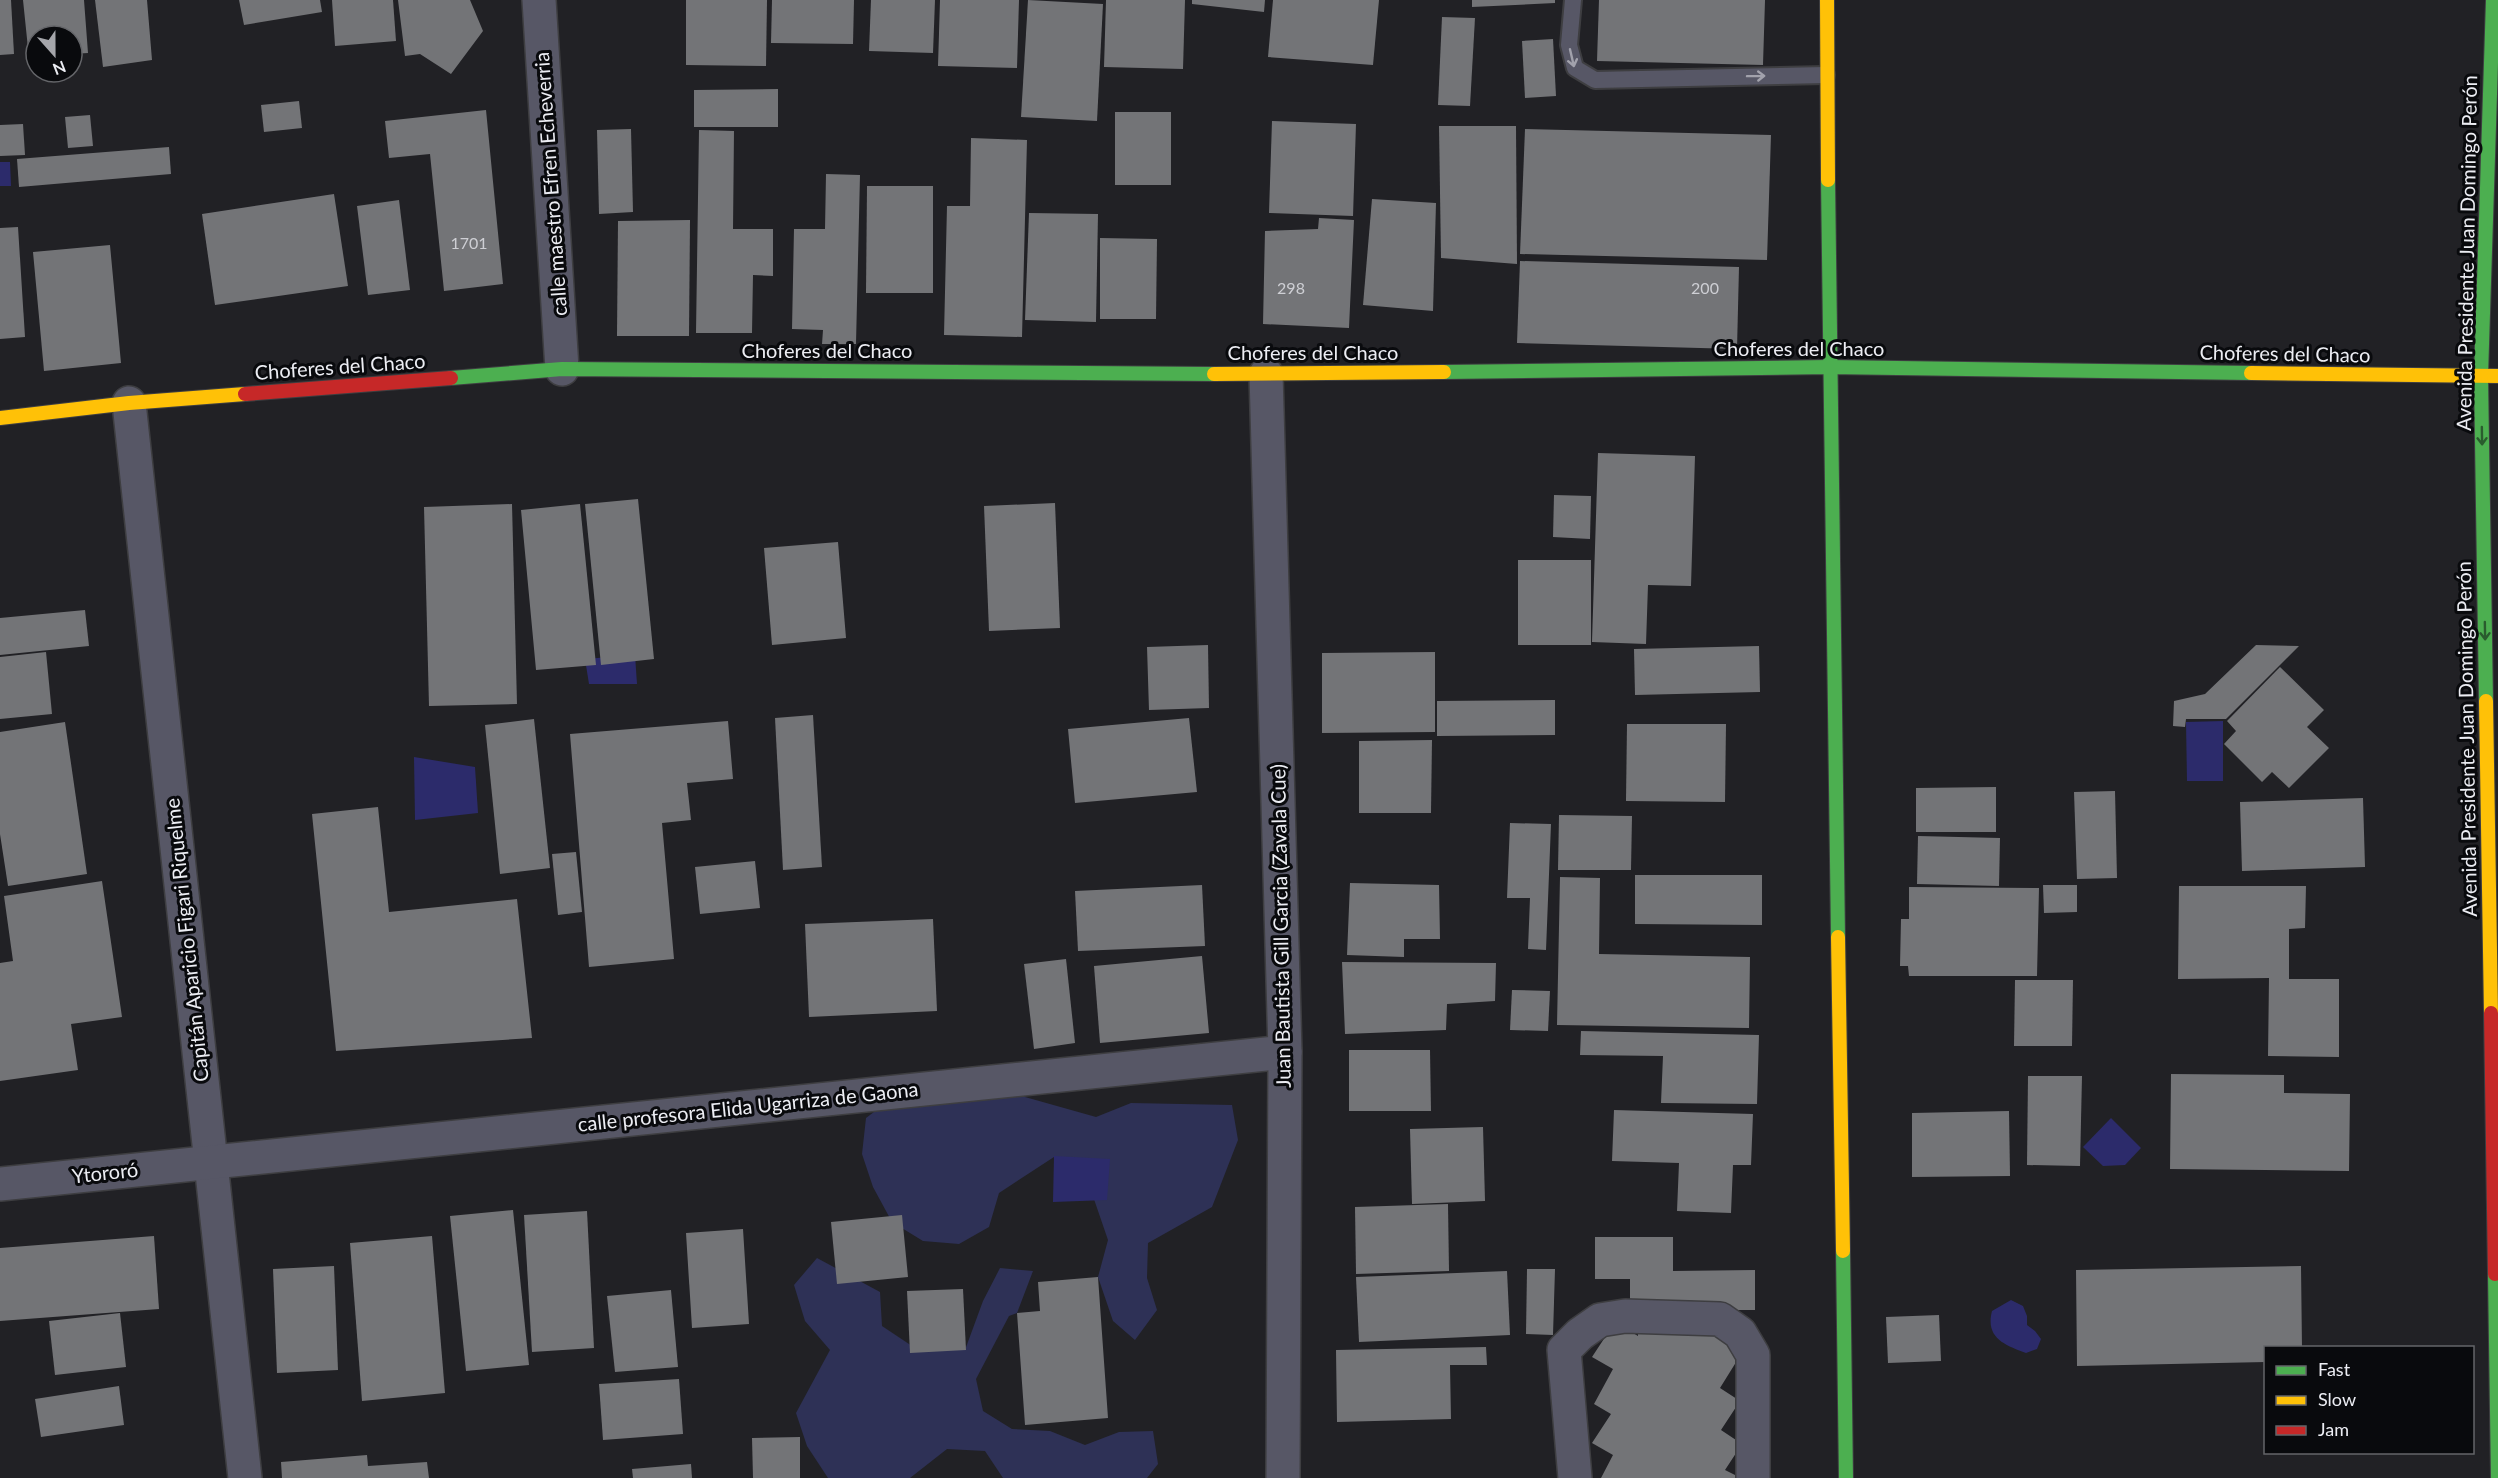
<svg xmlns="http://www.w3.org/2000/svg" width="2498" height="1478" viewBox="0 0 2498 1478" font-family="Lato,sans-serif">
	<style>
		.green { fill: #2e3156 }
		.water { fill: #2c2b6b }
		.building { fill: #737477 }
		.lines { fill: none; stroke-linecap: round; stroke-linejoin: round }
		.lane-casing { stroke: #3e3e41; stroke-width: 20 }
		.street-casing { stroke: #3e3e41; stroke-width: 36 }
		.fast-casing { stroke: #3e3e41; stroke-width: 16 }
		.slow-casing { stroke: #3e3e41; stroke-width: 16 }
		.jam-casing { stroke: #3e3e41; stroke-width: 16 }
		.lane { stroke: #575766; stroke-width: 16 }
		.street { stroke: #575766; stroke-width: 33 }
		.fast { stroke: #4caf50; stroke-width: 14 }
		.slow { stroke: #ffc107; stroke-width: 14 }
		.jam { stroke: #c62828; stroke-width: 14 }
		.oneway { stroke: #a2a2ac }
		.oneway2 { stroke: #2a5c2e }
		.labels { text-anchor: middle; stroke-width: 6; stroke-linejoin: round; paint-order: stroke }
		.number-label { font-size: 16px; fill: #cecfd4 }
		.street-label { font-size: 20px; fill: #ecedf3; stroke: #090a0d }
	</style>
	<rect width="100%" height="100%" fill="#212125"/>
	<!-- green -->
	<g class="green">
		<path d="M 992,1080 L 1025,1097 L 1096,1117 L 1131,1103 L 1232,1105 L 1238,1140 L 1212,1207 L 1148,1243 L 1147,1278 L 1157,1310 L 1135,1340 L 1113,1321 L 1098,1277 L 1108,1240 L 1085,1173 L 1054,1157 L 999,1193 L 989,1227 L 959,1244 L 923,1241 L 892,1222 L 873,1187 L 862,1154 L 866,1118 L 895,1096 Z"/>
		<path d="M 817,1258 L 880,1292 L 882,1326 L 912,1346 L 965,1350 L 983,1301 L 1000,1268 L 1033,1271 L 1017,1313 L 1009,1316 L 976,1379 L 983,1411 L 1012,1429 L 1050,1431 L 1085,1445 L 1119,1432 L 1153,1431 L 1158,1464 L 1147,1478 L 1003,1478 L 985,1451 L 947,1449 L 910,1478 L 828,1478 L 807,1446 L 796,1413 L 830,1350 L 805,1321 L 794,1285 Z"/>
	</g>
	<!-- water -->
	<g class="water">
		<path d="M 0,162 L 10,162 L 11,186 L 0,186 Z"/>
		<path d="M 635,655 L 637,684 L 589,684 L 585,659 Z"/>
		<path d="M 2223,721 L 2223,781 L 2187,781 L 2186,722 Z"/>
		<path d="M 414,757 L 475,767 L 478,813 L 415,820 Z"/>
		<path d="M 2111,1118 L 2141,1148 L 2125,1165 L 2103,1166 L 2083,1147 Z"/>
		<path d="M 1054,1156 L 1110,1159 L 1107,1200 L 1053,1202 Z"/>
		<path d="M 2011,1300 L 2023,1306 L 2027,1316 L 2027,1325 L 2035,1331 L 2041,1339 L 2037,1349 L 2026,1353 C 2005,1345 1985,1338 1992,1311 Z"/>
	</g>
	<!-- building -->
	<g class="building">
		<path d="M 0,0 L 11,0 L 14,54 L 0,55 Z"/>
		<path d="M 23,0 L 84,0 L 88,53 L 72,54 L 72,36 L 36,36 L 36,57 L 29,58 Z"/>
		<path d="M 95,0 L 147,0 L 152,60 L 103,67 Z"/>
		<path d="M 239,0 L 320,0 L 322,12 L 244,25 Z"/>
		<path d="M 332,0 L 393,0 L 396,41 L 335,46 Z"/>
		<path d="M 398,0 L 470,0 L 483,31 L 451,74 L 420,54 L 405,56 Z"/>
		<path d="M 686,0 L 767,0 L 766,66 L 686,65 Z"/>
		<path d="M 772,0 L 854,0 L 853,44 L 771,43 Z"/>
		<path d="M 871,0 L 935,0 L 933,53 L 869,51 Z"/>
		<path d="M 940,0 L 1019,0 L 1017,68 L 938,66 Z"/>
		<path d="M 1028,0 L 1103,4 L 1097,121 L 1021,117 Z"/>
		<path d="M 1106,0 L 1185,0 L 1183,69 L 1104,67 Z"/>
		<path d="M 1192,0 L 1265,0 L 1264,12 L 1192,4 Z"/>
		<path d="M 1273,0 L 1379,0 L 1373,65 L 1268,57 Z"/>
		<path d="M 1472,0 L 1555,0 L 1555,3 L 1472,7 Z"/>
		<path d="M 1599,0 L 1765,0 L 1763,65 L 1597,61 Z"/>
		<path d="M 1442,17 L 1475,18 L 1470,106 L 1438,105 Z"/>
		<path d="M 1553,39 L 1556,96 L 1525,98 L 1522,41 Z"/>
		<path d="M 778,89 L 778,127 L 694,127 L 694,90 Z"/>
		<path d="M 299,101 L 302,128 L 264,132 L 261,105 Z"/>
		<path d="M 486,110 L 503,284 L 444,291 L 430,154 L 389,158 L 385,121 Z"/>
		<rect x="1115" y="112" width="56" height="73"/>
		<path d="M 90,115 L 93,146 L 68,148 L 65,117 Z"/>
		<path d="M 1272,121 L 1356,124 L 1353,216 L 1269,213 Z"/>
		<path d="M 23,124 L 25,155 L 0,156 L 0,125 Z"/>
		<path d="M 1439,126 L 1516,126 L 1517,264 L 1441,258 Z"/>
		<path d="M 631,129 L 633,212 L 599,214 L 597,130 Z"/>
		<path d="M 1525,129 L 1771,135 L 1767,260 L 1520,254 Z"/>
		<path d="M 699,130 L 734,131 L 733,229 L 773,229 L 773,276 L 753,275 L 752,333 L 696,333 Z"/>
		<path d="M 971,138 L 1027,140 L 1022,337 L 944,335 L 947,206 L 970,206 Z"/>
		<path d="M 169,147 L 171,174 L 19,187 L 17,159 Z"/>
		<path d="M 826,174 L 860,175 L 856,344 L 822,344 L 823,330 L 792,329 L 794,229 L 825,229 Z"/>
		<path d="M 867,186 L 933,186 L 933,293 L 866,293 Z"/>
		<path d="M 334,194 L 348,286 L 215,305 L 202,214 Z"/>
		<path d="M 1372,199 L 1436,203 L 1433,311 L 1363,305 Z"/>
		<path d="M 399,200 L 410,290 L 368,295 L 357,206 Z"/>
		<path d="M 1029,213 L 1098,214 L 1096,322 L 1025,320 Z"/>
		<path d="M 1319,218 L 1354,220 L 1349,328 L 1263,324 L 1265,231 L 1318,229 Z"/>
		<path d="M 690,220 L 689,336 L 617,336 L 618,221 Z"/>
		<path d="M 18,227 L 25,337 L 0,339 L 0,228 Z"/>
		<path d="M 1100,238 L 1157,239 L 1156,319 L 1100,319 Z"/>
		<path d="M 110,245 L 121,363 L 44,371 L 33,252 Z"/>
		<path d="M 1520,261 L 1739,267 L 1737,349 L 1517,343 Z"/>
		<path d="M 1598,453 L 1695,456 L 1691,586 L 1648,585 L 1646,644 L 1592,642 Z"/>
		<path d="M 1554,495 L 1591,496 L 1590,539 L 1553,537 Z"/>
		<path d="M 638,499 L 654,659 L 601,665 L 585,504 Z"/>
		<path d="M 1055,503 L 1060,628 L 989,631 L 984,506 Z"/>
		<path d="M 512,504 L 517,704 L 429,706 L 424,507 Z"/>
		<path d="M 580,504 L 596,665 L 536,670 L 521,510 Z"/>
		<path d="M 838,542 L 846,638 L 772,645 L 764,548 Z"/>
		<rect x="1518" y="560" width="73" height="85"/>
		<path d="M 85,610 L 89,646 L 0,655 L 0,618 Z"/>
		<path d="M 1208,645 L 1209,708 L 1149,710 L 1147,647 Z"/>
		<path d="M 2256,645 L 2299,646 L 2226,719 L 2186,719 L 2185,727 L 2173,726 L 2174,701 L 2205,694 Z"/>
		<path d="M 1759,646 L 1760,692 L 1635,695 L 1634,649 Z"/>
		<path d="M 46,652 L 52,714 L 0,719 L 0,657 Z"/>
		<path d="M 1435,652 L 1435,732 L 1322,733 L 1322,653 Z"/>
		<path d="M 2280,667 L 2324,710 L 2307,727 L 2329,748 L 2289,788 L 2272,772 L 2262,782 L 2224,744 L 2236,731 L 2227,721 Z"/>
		<path d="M 1555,700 L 1555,735 L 1437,736 L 1437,701 Z"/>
		<path d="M 813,715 L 822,867 L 783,870 L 775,718 Z"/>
		<path d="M 1189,718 L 1197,792 L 1075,803 L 1068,729 Z"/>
		<path d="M 534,719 L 550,868 L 500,874 L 485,725 Z"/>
		<path d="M 728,721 L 733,779 L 687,783 L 691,820 L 662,823 L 674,959 L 589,967 L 570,734 Z"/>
		<path d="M 65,722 L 87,874 L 8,886 L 0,834 L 0,732 Z"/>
		<path d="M 1627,724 L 1726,724 L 1725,802 L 1626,801 Z"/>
		<path d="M 1432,740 L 1431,813 L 1359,813 L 1359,741 Z"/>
		<path d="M 1996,787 L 1996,832 L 1916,832 L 1916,788 Z"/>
		<path d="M 2115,791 L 2117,878 L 2077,879 L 2074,792 Z"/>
		<path d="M 2363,798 L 2365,867 L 2242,871 L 2240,802 Z"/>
		<path d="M 378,807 L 389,912 L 517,899 L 532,1038 L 336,1051 L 312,814 Z"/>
		<path d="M 1559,815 L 1632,816 L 1631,870 L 1558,870 Z"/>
		<path d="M 1510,823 L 1551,824 L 1546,950 L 1528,949 L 1530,898 L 1507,898 Z"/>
		<path d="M 1918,836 L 2000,838 L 1999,886 L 1917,884 Z"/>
		<path d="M 576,852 L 582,912 L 558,915 L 552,854 Z"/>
		<path d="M 755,861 L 760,908 L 700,914 L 695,867 Z"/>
		<path d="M 1635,875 L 1762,875 L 1762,925 L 1635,924 Z"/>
		<path d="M 1560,877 L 1600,878 L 1599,954 L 1750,957 L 1749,1028 L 1557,1025 Z"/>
		<path d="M 102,881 L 122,1017 L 71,1024 L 78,1070 L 0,1081 L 0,963 L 13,961 L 4,896 Z"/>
		<path d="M 1350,883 L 1439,885 L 1440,939 L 1404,939 L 1404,957 L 1347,955 Z"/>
		<path d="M 1202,885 L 1205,946 L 1078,951 L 1075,891 Z"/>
		<path d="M 2043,885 L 2077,885 L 2077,912 L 2044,913 Z"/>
		<path d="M 2179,886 L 2306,886 L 2305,928 L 2289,929 L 2289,979 L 2339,979 L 2339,1057 L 2268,1056 L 2269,978 L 2178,979 Z"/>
		<path d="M 1909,887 L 2039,888 L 2037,976 L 1909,976 L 1908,966 L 1900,966 L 1901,919 L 1909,919 Z"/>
		<path d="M 933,919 L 937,1011 L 809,1017 L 805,924 Z"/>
		<path d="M 1202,956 L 1209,1033 L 1100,1043 L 1094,966 Z"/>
		<path d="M 1066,959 L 1075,1043 L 1034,1049 L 1024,964 Z"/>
		<path d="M 1342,962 L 1496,963 L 1495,1001 L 1447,1004 L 1446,1030 L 1345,1034 Z"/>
		<path d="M 2015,980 L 2073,980 L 2072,1046 L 2014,1046 Z"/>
		<path d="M 1512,990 L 1550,991 L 1548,1031 L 1510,1030 Z"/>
		<path d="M 1581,1031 L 1759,1035 L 1757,1104 L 1661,1103 L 1663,1056 L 1580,1055 Z"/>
		<path d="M 1349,1050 L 1430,1050 L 1431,1111 L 1349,1111 Z"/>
		<path d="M 2171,1074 L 2284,1075 L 2284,1093 L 2350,1094 L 2349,1171 L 2170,1169 Z"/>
		<path d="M 2028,1076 L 2082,1076 L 2080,1166 L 2027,1165 Z"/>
		<path d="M 1614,1110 L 1753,1114 L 1751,1165 L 1733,1165 L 1731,1213 L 1677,1211 L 1679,1163 L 1612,1161 Z"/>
		<path d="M 2009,1111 L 2010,1176 L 1912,1177 L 1912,1113 Z"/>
		<path d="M 1483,1127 L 1485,1201 L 1412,1204 L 1410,1129 Z"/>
		<path d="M 1448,1204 L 1449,1271 L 1356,1274 L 1355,1207 Z"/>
		<path d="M 513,1210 L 529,1365 L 466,1371 L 450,1216 Z"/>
		<path d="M 587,1211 L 594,1348 L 532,1352 L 524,1215 Z"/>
		<path d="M 902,1215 L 908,1277 L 837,1284 L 831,1222 Z"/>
		<path d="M 743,1229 L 749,1324 L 692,1328 L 686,1233 Z"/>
		<path d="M 154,1236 L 159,1309 L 0,1321 L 0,1248 Z"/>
		<path d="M 432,1236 L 445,1393 L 362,1401 L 350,1243 Z"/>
		<path d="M 1595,1237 L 1673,1237 L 1673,1271 L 1755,1270 L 1755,1310 L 1630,1310 L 1630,1279 L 1595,1279 Z"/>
		<path d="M 334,1266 L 338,1370 L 277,1373 L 273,1269 Z"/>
		<path d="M 2301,1266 L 2302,1348 L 2266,1348 L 2266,1362 L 2077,1366 L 2076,1270 Z"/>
		<path d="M 1527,1269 L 1555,1269 L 1553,1335 L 1526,1334 Z"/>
		<path d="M 1507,1271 L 1510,1335 L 1359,1342 L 1356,1277 Z"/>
		<path d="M 1098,1277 L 1108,1418 L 1025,1425 L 1017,1313 L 1040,1311 L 1038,1282 Z"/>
		<path d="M 963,1289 L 966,1350 L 910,1353 L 907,1291 Z"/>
		<path d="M 671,1290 L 678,1367 L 615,1372 L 607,1296 Z"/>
		<path d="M 120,1313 L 126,1367 L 55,1375 L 49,1321 Z"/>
		<path d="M 1939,1315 L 1941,1361 L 1888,1363 L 1886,1317 Z"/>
		<path d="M 1615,1322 L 1638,1336 L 1638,1324 L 1701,1326 L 1743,1351 L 1720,1388 L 1740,1401 L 1721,1430 L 1742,1444 L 1725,1470 L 1741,1478 L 1601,1478 L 1613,1455 L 1592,1443 L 1611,1414 L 1594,1404 L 1613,1369 L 1592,1357 Z"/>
		<path d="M 1486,1347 L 1487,1365 L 1450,1365 L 1451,1419 L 1337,1422 L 1336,1350 Z"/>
		<path d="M 679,1379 L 683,1434 L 603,1440 L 599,1384 Z"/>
		<path d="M 119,1386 L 124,1425 L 41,1437 L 35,1399 Z"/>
		<path d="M 800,1437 L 800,1478 L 753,1478 L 752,1438 Z"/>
		<path d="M 367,1455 L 368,1466 L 427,1462 L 429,1478 L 282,1478 L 281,1462 Z"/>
		<path d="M 691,1464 L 692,1478 L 633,1478 L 632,1469 Z"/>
	</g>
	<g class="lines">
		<defs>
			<path id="lane" d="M 1573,0 L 1569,45 L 1575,68 L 1595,80 L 1826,75"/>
			<g id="street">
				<path d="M 539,0 L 562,369"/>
				<path d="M 1266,374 L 1285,1052 L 1283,1478"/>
				<path d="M 129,403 L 245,1478"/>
				<path d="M 0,1184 L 1285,1052"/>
				<path d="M 1575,1478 L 1564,1350 L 1580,1334 L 1600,1320 L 1625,1316 L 1720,1319 L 1740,1333 L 1753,1355 L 1753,1478"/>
			</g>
			<g id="fast">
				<path d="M 1828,180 L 1838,937"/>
				<path d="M 1444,372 L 1829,367 L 2251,373"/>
				<path d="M 451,378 L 562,369 L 1214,374"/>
				<path d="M 2486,701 L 2481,376 L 2493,0"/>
				<path d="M 1843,1251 L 1846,1478"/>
				<path d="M 2495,1274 L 2498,1478"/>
			</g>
			<g id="slow">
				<path d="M 1827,0 L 1828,180"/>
				<path d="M 2251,373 L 2498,376"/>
				<path d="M 1214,374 L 1444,372"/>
				<path d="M 0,418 L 129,403 L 245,394"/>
				<path d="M 2486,701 L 2491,1013"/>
				<path d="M 1838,937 L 1843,1251"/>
			</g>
			<g id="jam">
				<path d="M 245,394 L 451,378"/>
				<path d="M 2491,1013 L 2495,1274"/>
			</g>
		</defs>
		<!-- lane casing -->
		<use href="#lane" class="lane-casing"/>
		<!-- street casing -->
		<use href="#street" class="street-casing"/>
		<!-- fast casing -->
		<use href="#fast" class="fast-casing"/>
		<!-- slow casing -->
		<use href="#slow" class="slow-casing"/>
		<!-- jam casing -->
		<use href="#jam" class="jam-casing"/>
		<!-- lane -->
		<use href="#lane" class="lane"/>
		<!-- street -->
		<use href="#street" class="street"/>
		<!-- fast -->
		<use href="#fast" class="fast"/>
		<!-- slow -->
		<use href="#slow" class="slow"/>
		<!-- jam -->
		<use href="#jam" class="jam"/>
	</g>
	<!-- one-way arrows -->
	<defs><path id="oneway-shaft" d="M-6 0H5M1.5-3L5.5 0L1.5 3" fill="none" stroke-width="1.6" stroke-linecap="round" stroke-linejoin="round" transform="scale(1.5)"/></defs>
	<g class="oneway">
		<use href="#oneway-shaft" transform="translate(1572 58) rotate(77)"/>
		<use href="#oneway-shaft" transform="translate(1756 76) rotate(-1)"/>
	</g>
	<g class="oneway2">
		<use href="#oneway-shaft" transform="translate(2482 436) rotate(89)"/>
		<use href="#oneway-shaft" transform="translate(2485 631) rotate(89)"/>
	</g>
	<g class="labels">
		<!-- number labels -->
		<g class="number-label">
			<text x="469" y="249">1701</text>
			<text x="1291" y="294">298</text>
			<text x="1705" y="294">200</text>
		</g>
		<!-- street labels -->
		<g class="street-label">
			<text transform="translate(551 184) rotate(-94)" y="7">calle maestro Efren Echeverria</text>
			<text transform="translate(2467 253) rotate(-89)" y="7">Avenida Presidente Juan Domingo Perón</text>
			<text x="1799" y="356">Choferes del Chaco</text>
			<text x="827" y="358">Choferes del Chaco</text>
			<text x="1313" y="360">Choferes del Chaco</text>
			<text transform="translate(2285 354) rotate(1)" y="7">Choferes del Chaco</text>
			<text transform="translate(340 367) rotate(-4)" y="7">Choferes del Chaco</text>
			<text transform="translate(2467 739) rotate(-91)" y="7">Avenida Presidente Juan Domingo Perón</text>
			<text transform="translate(1281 926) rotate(-91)" y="7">Juan Bautista Gill Garcia (Zavala Cue)</text>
			<text transform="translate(187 940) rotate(-96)" y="7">Capitán Aparicio Figari Riquelme</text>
			<text transform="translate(748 1107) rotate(-6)" y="7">calle profesora Elida Ugarriza de Gaona</text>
			<text transform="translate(105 1173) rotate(-6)" y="7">Ytororó</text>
		</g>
	</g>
	<!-- legend -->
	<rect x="2264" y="1346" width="210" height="108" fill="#090a0d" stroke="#646569" stroke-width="1.5"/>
	<rect x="2276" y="1366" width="30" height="9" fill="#4caf50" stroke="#646569" stroke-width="1.5"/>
	<text x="2318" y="1376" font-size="18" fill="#ecedf3">Fast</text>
	<rect x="2276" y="1396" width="30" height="9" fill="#ffc107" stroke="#646569" stroke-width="1.5"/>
	<text x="2318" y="1406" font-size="18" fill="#ecedf3">Slow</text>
	<rect x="2276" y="1426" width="30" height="9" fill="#c62828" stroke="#646569" stroke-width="1.5"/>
	<text x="2318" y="1436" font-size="18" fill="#ecedf3">Jam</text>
	<!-- north arrow -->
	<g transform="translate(54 54) rotate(159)"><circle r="28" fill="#090a0d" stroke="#646569" stroke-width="1.5"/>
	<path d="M0-4.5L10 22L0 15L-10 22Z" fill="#a5a6ab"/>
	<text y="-9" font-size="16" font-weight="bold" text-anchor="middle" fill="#ecedf3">N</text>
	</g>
</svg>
